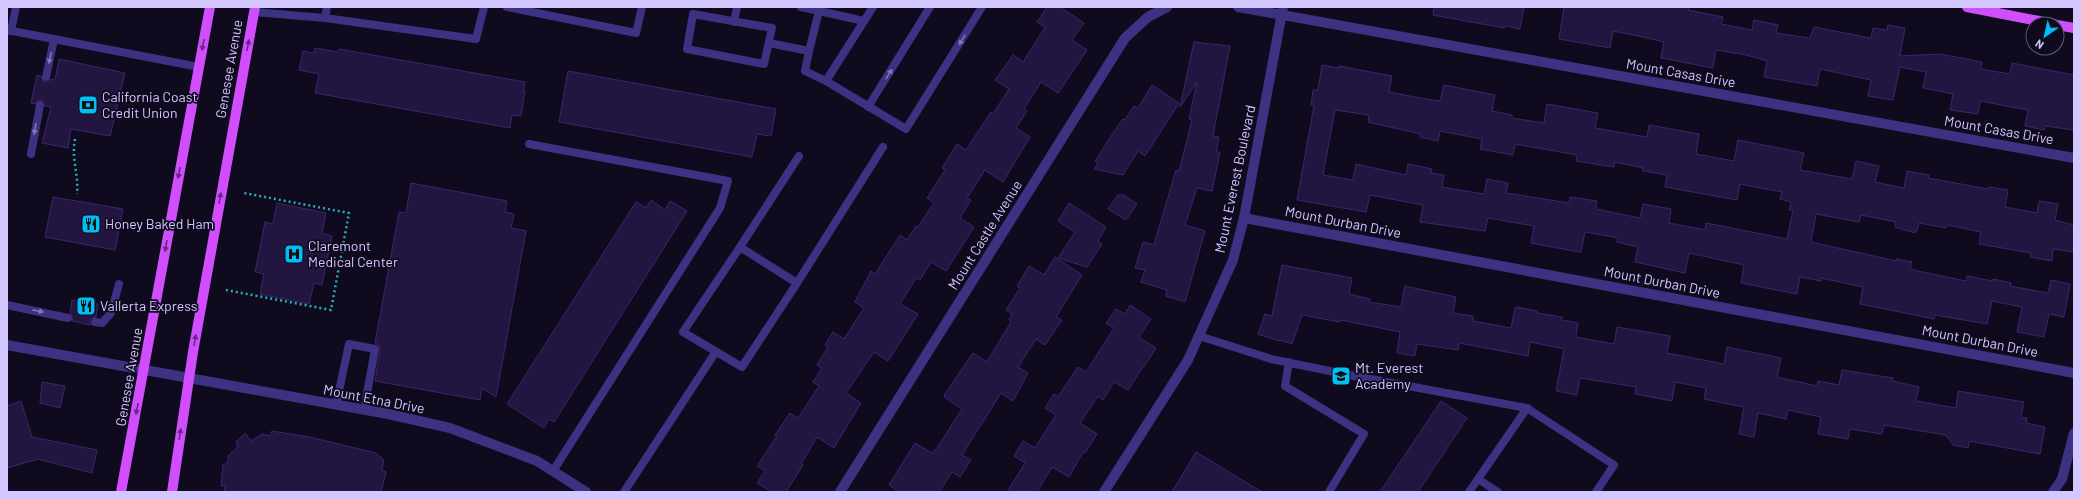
<svg xmlns="http://www.w3.org/2000/svg" width="2081" height="499" viewBox="0 0 2081 499" font-family="Barlow,sans-serif">
	<style>
		.building { fill: #221540; stroke: #3c256e; fill-rule: evenodd }
		.lines { fill: none; stroke-linecap: round; stroke-linejoin: round }
		.path { stroke: #23b0b7; stroke-width: 2.5; stroke-dasharray: 2 3; stroke-linecap: butt }
		.service { stroke: #3d3181; stroke-width: 8 }
		.minor { stroke: #3d3181; stroke-width: 10 }
		.tertiary { stroke: #3d3181; stroke-width: 10 }
		.primary { stroke: #d14eff; stroke-width: 10 }
		.oneway { fill: #8174ba }
		.oneway2 { fill: #672983 }
		.labels { text-anchor: middle; stroke-width: 3.5; stroke-linejoin: round; paint-order: stroke }
		.street-label { font-size: 14px; fill: #d4c7ff; stroke: #100a1e }
		.poi-label { font-size: 14px; fill: #d4c7ff; stroke: #100a1e; text-anchor: start }
	</style>
	<rect width="100%" height="100%" fill="#100a1e"/>
	<!-- building -->
	<g class="building">
		<path d="M 1047,7 L 1060,7 L 1084,23 L 1072,40 L 1087,50 L 1058,93 L 1041,82 L 1024,109 L 1027,111 L 1016,128 L 1030,137 L 1003,182 L 985,170 L 967,198 L 971,200 L 960,218 L 974,227 L 946,271 L 931,262 L 920,280 L 916,278 L 900,304 L 918,314 L 888,361 L 874,352 L 846,393 L 861,403 L 834,448 L 817,437 L 801,464 L 803,465 L 786,492 L 772,492 L 757,483 L 765,471 L 757,466 L 777,436 L 775,435 L 790,413 L 798,418 L 819,386 L 813,382 L 822,368 L 817,365 L 828,347 L 825,345 L 833,332 L 844,339 L 864,308 L 855,302 L 871,271 L 875,274 L 900,235 L 907,240 L 916,226 L 918,227 L 934,203 L 927,198 L 945,170 L 942,168 L 957,144 L 966,150 L 991,112 L 993,114 L 1009,89 L 995,80 L 1013,55 L 1023,62 L 1045,27 L 1037,22 Z"/>
		<path d="M 1434,7 L 1524,7 L 1520,29 L 1505,26 L 1504,28 L 1433,15 Z"/>
		<path d="M 1564,7 L 1689,7 L 1688,10 L 1723,17 L 1721,24 L 1752,30 L 1754,20 L 1778,25 L 1776,33 L 1810,38 L 1814,27 L 1871,38 L 1873,28 L 1887,30 L 1888,25 L 1905,28 L 1900,56 L 1940,54 L 1982,62 L 1981,69 L 2010,74 L 2012,63 L 2074,75 L 2074,130 L 2045,126 L 2044,130 L 2025,126 L 2028,110 L 1980,101 L 1978,114 L 1950,110 L 1953,94 L 1923,88 L 1926,72 L 1900,67 L 1893,100 L 1868,96 L 1871,80 L 1820,69 L 1817,86 L 1764,77 L 1767,61 L 1746,55 L 1716,50 L 1713,68 L 1661,58 L 1664,42 L 1643,37 L 1613,31 L 1610,48 L 1559,39 Z"/>
		<path d="M 1194,42 L 1230,46 L 1213,136 L 1219,137 L 1216,152 L 1220,152 L 1212,191 L 1197,188 L 1185,225 L 1205,231 L 1185,302 L 1166,296 L 1167,290 L 1141,282 L 1145,270 L 1135,268 L 1143,242 L 1154,245 L 1176,170 L 1179,171 L 1192,120 L 1189,119 L 1197,82 L 1180,107 Z"/>
		<path d="M 315,48 L 338,52 L 339,49 L 525,82 L 523,91 L 525,91 L 521,116 L 512,115 L 510,128 L 315,93 L 319,74 L 299,70 L 303,51 L 314,53 Z"/>
		<path d="M 59,59 L 125,73 L 110,136 L 71,129 L 68,148 L 42,143 L 51,107 L 45,106 L 41,100 L 38,100 L 35,104 L 31,103 L 37,75 L 41,76 L 44,82 L 48,82 L 51,79 L 55,80 Z"/>
		<path d="M 1322,65 L 1339,68 L 1339,66 L 1392,76 L 1389,92 L 1420,98 L 1440,101 L 1444,85 L 1495,95 L 1492,111 L 1512,115 L 1512,118 L 1544,123 L 1547,104 L 1598,113 L 1595,128 L 1647,137 L 1649,125 L 1699,134 L 1696,154 L 1734,161 L 1738,140 L 1804,153 L 1800,170 L 1852,179 L 1856,161 L 1879,166 L 1875,182 L 1904,188 L 1907,171 L 1929,175 L 1928,178 L 1988,189 L 1989,187 L 2008,190 L 2005,207 L 2037,213 L 2039,201 L 2058,204 L 2055,220 L 2074,225 L 2074,252 L 2053,249 L 2052,261 L 2030,257 L 2031,253 L 1979,244 L 1981,232 L 1947,225 L 1946,228 L 1919,223 L 1917,231 L 1915,230 L 1915,233 L 1895,227 L 1896,222 L 1861,215 L 1859,222 L 1816,214 L 1811,242 L 1896,261 L 1896,259 L 1912,262 L 1910,268 L 1918,271 L 1966,281 L 1967,276 L 1992,281 L 1993,279 L 2011,283 L 2010,286 L 2048,293 L 2051,280 L 2070,284 L 2064,317 L 2049,314 L 2044,337 L 2017,332 L 2022,307 L 1992,301 L 1987,324 L 1935,315 L 1934,319 L 1860,304 L 1863,287 L 1821,278 L 1821,281 L 1800,277 L 1797,294 L 1741,283 L 1744,265 L 1689,253 L 1685,273 L 1635,262 L 1638,247 L 1617,242 L 1618,238 L 1585,232 L 1581,252 L 1579,252 L 1531,243 L 1534,226 L 1488,218 L 1485,231 L 1420,222 L 1423,205 L 1370,195 L 1366,212 L 1297,200 L 1314,106 L 1311,105 L 1313,90 L 1318,90 ZM 1335,110 L 1369,115 L 1368,122 L 1421,134 L 1420,137 L 1438,141 L 1440,131 L 1482,139 L 1480,149 L 1513,155 L 1515,144 L 1577,155 L 1576,161 L 1614,167 L 1615,162 L 1643,168 L 1643,171 L 1667,175 L 1665,187 L 1737,200 L 1740,184 L 1782,192 L 1780,199 L 1791,202 L 1789,210 L 1793,210 L 1787,239 L 1706,223 L 1705,230 L 1669,223 L 1671,209 L 1643,204 L 1640,218 L 1596,209 L 1597,201 L 1570,197 L 1569,203 L 1506,193 L 1508,183 L 1487,179 L 1484,194 L 1442,187 L 1444,175 L 1431,173 L 1432,169 L 1408,164 L 1406,175 L 1356,164 L 1353,180 L 1323,175 Z"/>
		<path d="M 568,71 L 776,109 L 771,136 L 757,134 L 752,157 L 559,122 Z"/>
		<path d="M 1152,85 L 1179,103 L 1145,156 L 1138,151 L 1123,175 L 1094,169 L 1098,163 L 1095,161 L 1119,124 L 1123,119 L 1125,120 L 1134,106 L 1138,108 Z"/>
		<path d="M 411,183 L 507,201 L 505,212 L 514,214 L 511,228 L 526,231 L 496,397 L 482,388 L 480,400 L 375,381 L 380,350 L 379,345 L 375,343 L 399,212 L 406,213 Z"/>
		<path d="M 1118,195 L 1124,195 L 1137,204 L 1126,220 L 1108,209 Z"/>
		<path d="M 53,197 L 123,209 L 115,250 L 45,237 Z"/>
		<path d="M 651,200 L 665,210 L 670,201 L 687,211 L 554,422 L 549,419 L 544,428 L 507,404 L 636,202 L 646,208 Z"/>
		<path d="M 277,203 L 326,213 L 322,233 L 332,236 L 322,285 L 314,283 L 309,304 L 260,294 L 264,274 L 255,272 L 265,222 L 273,224 Z"/>
		<path d="M 1069,203 L 1106,227 L 1098,241 L 1102,244 L 1087,267 L 1058,258 L 1075,232 L 1058,221 Z"/>
		<path d="M 1055,257 L 1082,275 L 1056,317 L 1062,320 L 1045,345 L 1036,339 L 1018,367 L 1028,373 L 1013,401 L 1001,393 L 962,455 L 971,460 L 960,477 L 952,472 L 939,492 L 899,492 L 889,485 L 915,443 L 932,453 L 937,448 L 962,409 L 944,397 L 945,394 L 973,353 L 987,362 L 1011,322 L 1009,320 L 1012,314 L 1006,310 L 1020,288 L 1017,286 L 1029,266 L 1044,275 Z"/>
		<path d="M 1282,265 L 1352,278 L 1349,294 L 1370,299 L 1369,302 L 1401,307 L 1405,286 L 1456,297 L 1453,313 L 1473,316 L 1473,321 L 1511,328 L 1515,308 L 1517,307 L 1537,311 L 1537,313 L 1562,317 L 1562,320 L 1578,323 L 1576,337 L 1614,344 L 1617,327 L 1670,336 L 1667,353 L 1724,364 L 1727,347 L 1781,358 L 1777,377 L 1817,386 L 1818,381 L 1839,385 L 1842,370 L 1893,378 L 1892,381 L 1919,387 L 1916,401 L 1956,408 L 1958,391 L 2024,402 L 2021,418 L 2027,418 L 2026,423 L 2045,427 L 2040,454 L 1969,441 L 1968,448 L 1953,445 L 1946,435 L 1884,425 L 1882,434 L 1850,429 L 1848,439 L 1818,434 L 1821,417 L 1788,410 L 1786,419 L 1758,413 L 1754,437 L 1739,434 L 1744,407 L 1704,399 L 1706,388 L 1675,382 L 1672,401 L 1635,394 L 1636,387 L 1580,378 L 1577,395 L 1556,391 L 1564,349 L 1530,342 L 1528,356 L 1459,343 L 1458,350 L 1417,344 L 1415,356 L 1397,353 L 1400,332 L 1341,320 L 1340,322 L 1302,315 L 1292,344 L 1280,340 L 1279,341 L 1258,334 L 1265,314 L 1272,316 Z"/>
		<path d="M 72,300 L 98,304 L 96,317 L 90,319 L 90,325 L 72,321 L 73,317 L 70,313 Z"/>
		<path d="M 1130,305 L 1151,319 L 1139,337 L 1156,348 L 1144,367 L 1143,367 L 1128,390 L 1114,382 L 1103,400 L 1098,396 L 1080,423 L 1097,434 L 1085,453 L 1083,452 L 1069,477 L 1052,467 L 1037,492 L 1007,492 L 1025,463 L 1014,456 L 1023,441 L 1035,448 L 1056,415 L 1045,408 L 1054,394 L 1058,397 L 1078,367 L 1086,372 L 1114,328 L 1106,323 L 1116,309 L 1125,314 Z"/>
		<path d="M 42,382 L 65,386 L 60,408 L 40,403 Z"/>
		<path d="M 21,401 L 32,437 L 97,450 L 92,473 L 38,459 L 7,468 L 7,406 Z"/>
		<path d="M 1441,401 L 1467,418 L 1418,492 L 1380,492 Z"/>
		<path d="M 272,431 L 309,437 L 376,453 L 384,460 L 382,471 L 386,472 L 381,492 L 224,492 L 225,486 L 221,486 L 223,464 L 227,464 L 229,455 L 238,447 L 236,442 L 245,433 L 251,441 L 262,434 L 270,436 Z"/>
		<path d="M 1196,452 L 1262,492 L 1172,492 Z"/>
	</g>
	<g class="lines">
		<!-- path -->
		<g class="path">
			<path d="M 75,139 C 71,158 79,175 77,194"/>
			<path d="M 226,290 L 331,310 L 349,213 L 244,193"/>
		</g>
		<!-- service -->
		<g class="service">
			<path d="M 507,7 L 636,33 L 642,7"/>
			<path d="M 801,7 L 864,21"/>
			<path d="M 873,7 L 826,81 L 906,129 L 982,7"/>
			<path d="M 254,12 L 325,18 L 327,7"/>
			<path d="M 693,14 L 772,28 L 764,64 L 687,49 Z"/>
			<path d="M 325,18 L 476,39 L 484,7"/>
			<path d="M 734,22 L 737,7"/>
			<path d="M 7,30 L 199,67"/>
			<path d="M 11,31 L 16,7"/>
			<path d="M 769,43 L 809,51 L 805,71 L 826,81"/>
			<path d="M 809,51 L 819,11"/>
			<path d="M 46,77 L 54,39"/>
			<path d="M 868,107 L 930,7"/>
			<path d="M 529,144 L 728,181 L 720,208 L 553,471"/>
			<path d="M 31,154 L 40,105"/>
			<path d="M 740,247 L 797,283 L 742,367 L 683,332 Z"/>
			<path d="M 740,247 L 799,156"/>
			<path d="M 797,283 L 883,147"/>
			<path d="M 7,305 L 68,318"/>
			<path d="M 95,322 L 102,323 L 111,313 L 119,284"/>
			<path d="M 1199,336 L 1271,359 L 1349,375 L 1527,408 L 1469,492"/>
			<path d="M 1289,362 L 1285,386 L 1364,434 L 1329,492"/>
			<path d="M 336,405 L 349,344 L 375,349 L 364,410"/>
			<path d="M 1527,408 L 1614,465 L 1596,492"/>
			<path d="M 1478,479 L 1498,492"/>
			<path d="M 624,492 L 715,353"/>
		</g>
		<!-- minor -->
		<g class="minor">
			<path d="M 1238,7 L 2074,158"/>
			<path d="M 1244,218 L 2074,373"/>
			<path d="M 840,492 L 1125,38 L 1148,17 L 1167,7"/>
			<path d="M 2053,492 L 2062,479 L 2074,433"/>
		</g>
		<!-- tertiary -->
		<g class="tertiary">
			<path d="M 7,345 L 388,414 L 450,428 L 537,461 L 586,492"/>
			<path d="M 1104,492 L 1188,360 L 1233,260 L 1244,218 L 1283,7"/>
		</g>
		<!-- primary -->
		<g class="primary">
			<path d="M 1967,7 L 2054,24"/>
			<path d="M 2057,25 L 2074,28"/>
			<path d="M 121,492 L 210,7"/>
			<path d="M 172,492 L 193,352 L 255,7"/>
		</g>
	</g>
	<!-- one-way arrows -->
	<defs><path id="oneway-solid" d="M-6-.8H1V-3.2L6.5 0L1 3.2V.8H-6Z"/></defs>
	<g class="oneway">
		<use href="#oneway-solid" transform="translate(962 40) rotate(122)"/>
		<use href="#oneway-solid" transform="translate(50 58) rotate(102)"/>
		<use href="#oneway-solid" transform="translate(889 74) rotate(-58)"/>
		<use href="#oneway-solid" transform="translate(35 129) rotate(100)"/>
		<use href="#oneway-solid" transform="translate(38 311) rotate(12)"/>
	</g>
	<g class="oneway2">
		<use href="#oneway-solid" transform="translate(203 45) rotate(101)"/>
		<use href="#oneway-solid" transform="translate(248 45) rotate(-79)"/>
		<use href="#oneway-solid" transform="translate(179 173) rotate(101)"/>
		<use href="#oneway-solid" transform="translate(220 198) rotate(-80)"/>
		<use href="#oneway-solid" transform="translate(166 246) rotate(100)"/>
		<use href="#oneway-solid" transform="translate(195 340) rotate(-80)"/>
		<use href="#oneway-solid" transform="translate(137 409) rotate(101)"/>
		<use href="#oneway-solid" transform="translate(180 434) rotate(-82)"/>
	</g>
	<!-- icons -->
	<defs>
		<symbol id="bank-square" viewBox="-11 -11 22 22"><rect x="-9" y="-9" width="18" height="18" rx="4" fill="#00bff2" stroke="#100a1e"/><path d="M-6-4H6V4H-6ZM0-2.3a2.3 2.3 0 1 0 0 4.6a2.3 2.3 0 1 0 0-4.6Z" fill="#111"/></symbol>
		<symbol id="restaurant-square" viewBox="-11 -11 22 22"><rect x="-9" y="-9" width="18" height="18" rx="4" fill="#00bff2" stroke="#100a1e"/><path d="M-5-6h1v4h1v-4h1v4h1v-4h1v5L-1.5 .5V6h-2V.5L-5-1ZM5-6V6H3V1.5H1.5Q1.5-4 5-6Z" fill="#111"/></symbol>
		<symbol id="hospital-square" viewBox="-11 -11 22 22"><rect x="-9" y="-9" width="18" height="18" rx="4" fill="#00bff2" stroke="#100a1e"/><path d="M-5-5h3v3.5h4V-5h3V5h-3V1.5h-4V5h-3Z" fill="#111"/></symbol>
		<symbol id="school-square" viewBox="-11 -11 22 22"><rect x="-9" y="-9" width="18" height="18" rx="4" fill="#00bff2" stroke="#100a1e"/><path d="M0-5L7-2L0 1L-7-2ZM-4 1L0 2.5L4 1V4Q0 6-4 4Z" fill="#111"/></symbol>
	</defs>
	<g fill-rule="evenodd">
		<use href="#bank-square" x="77" y="94" width="22" height="22"/>
		<use href="#restaurant-square" x="80" y="213" width="22" height="22"/>
		<use href="#hospital-square" x="283" y="243" width="22" height="22"/>
		<use href="#restaurant-square" x="75" y="295" width="22" height="22"/>
		<use href="#school-square" x="1330" y="365" width="22" height="22"/>
	</g>
	<g class="labels">
		<!-- street labels -->
		<g class="street-label">
			<text transform="translate(229 69) rotate(-80)" y="5">Genesee Avenue</text>
			<text transform="translate(1681 73) rotate(10)" y="5">Mount Casas Drive</text>
			<text transform="translate(1999 130) rotate(10)" y="5">Mount Casas Drive</text>
			<text transform="translate(1235 179) rotate(-78)" y="5">Mount Everest Boulevard</text>
			<text transform="translate(1343 222) rotate(11)" y="5">Mount Durban Drive</text>
			<text transform="translate(985 235) rotate(-58)" y="5">Mount Castle Avenue</text>
			<text transform="translate(1662 282) rotate(11)" y="5">Mount Durban Drive</text>
			<text transform="translate(1980 341) rotate(11)" y="5">Mount Durban Drive</text>
			<text transform="translate(129 377) rotate(-80)" y="5">Genesee Avenue</text>
			<text transform="translate(374 399) rotate(11)" y="5">Mount Etna Drive</text>
		</g>
		<!-- poi labels -->
		<g class="poi-label">
			<text x="102" y="102">California Coast<tspan x="102" dy="16">Credit Union</tspan></text>
			<text x="105" y="229">Honey Baked Ham</text>
			<text x="308" y="251">Claremont<tspan x="308" dy="16">Medical Center</tspan></text>
			<text x="100" y="311">Vallerta Express</text>
			<text x="1355" y="373">Mt. Everest<tspan x="1355" dy="16">Academy</tspan></text>
		</g>
	</g>
	<!-- border -->
	<rect width="2081" height="499" fill="none" stroke="#d4c7ff" stroke-width="16"/>
	<!-- north arrow -->
	<g transform="translate(2045 36) rotate(214)"><circle r="19" fill="#100a1e" stroke="#5e5678"/>
	<path d="M0-3L7 15L0 10L-7 15Z" fill="#00bff2"/>
	<text y="-6" font-size="11" font-weight="bold" text-anchor="middle" fill="#d4c7ff">N</text>
	</g>
</svg>
